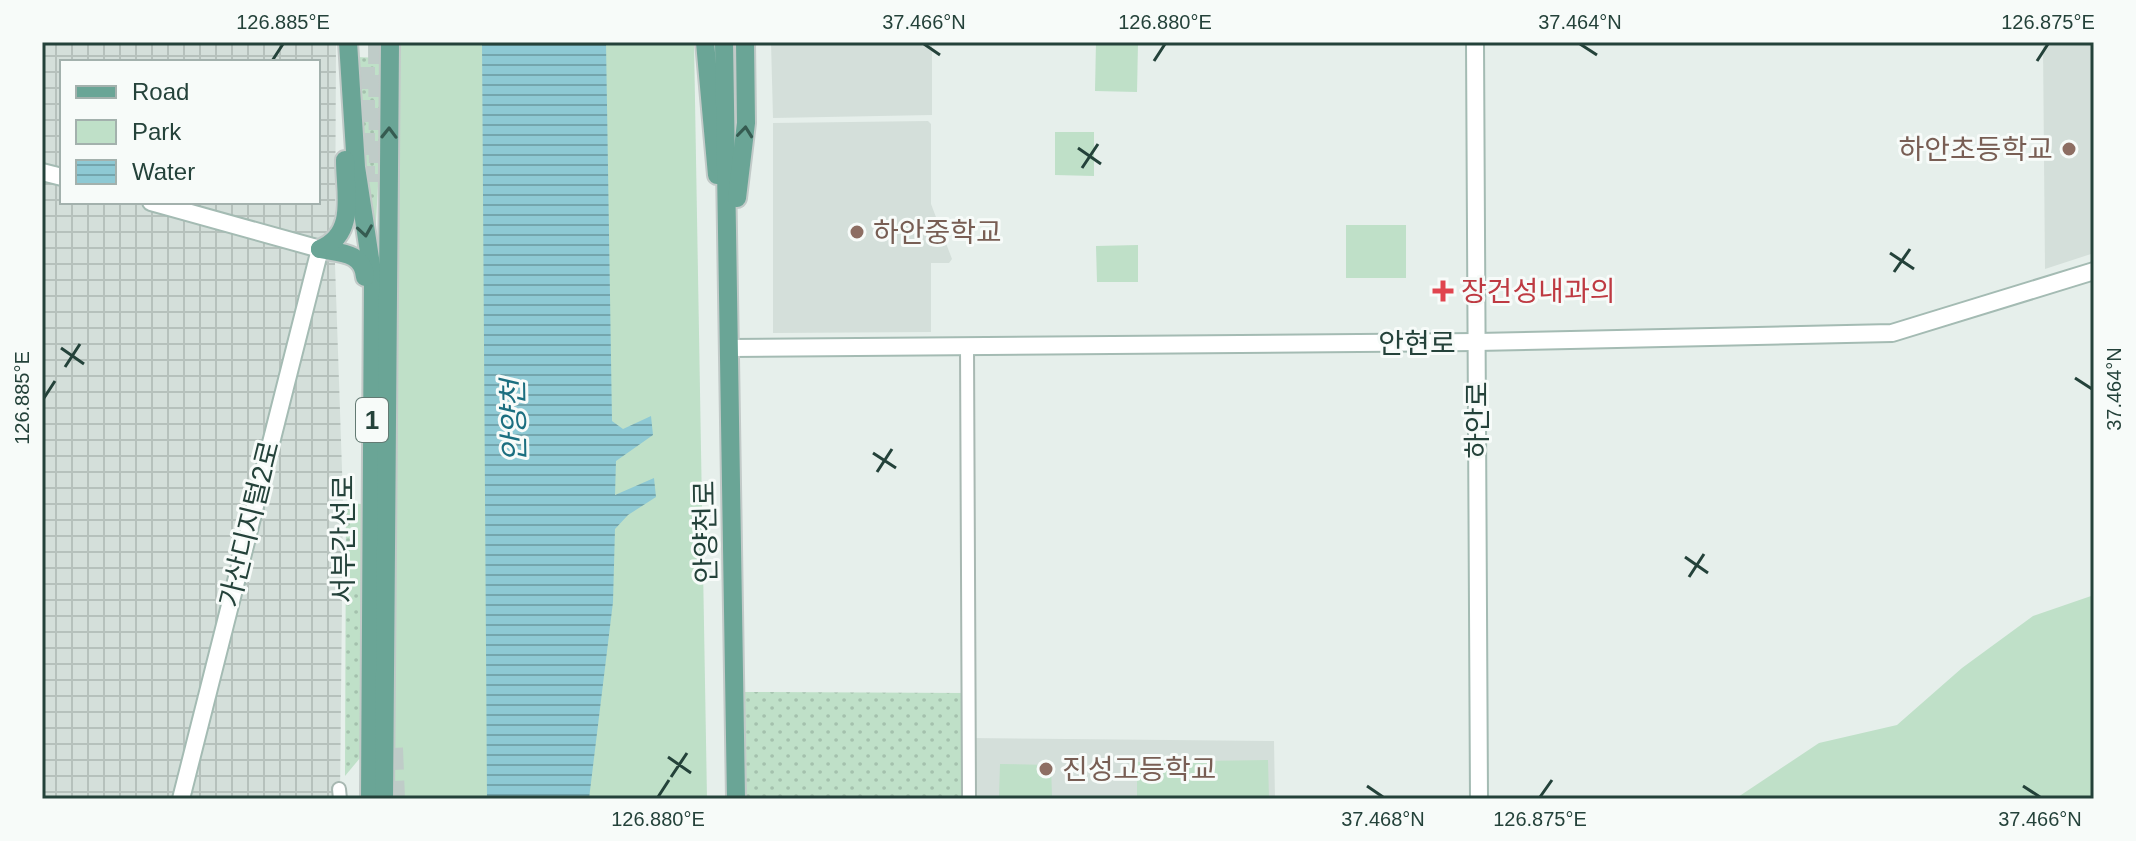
<svg xmlns="http://www.w3.org/2000/svg" width="2136" height="841" viewBox="0 0 2136 841" font-family="Helvetica,'Noto Sans KR',sans-serif">
	<style>
		.built { fill: #d4dfda }
		.industrial { fill: url(#industrial-grid); fill-rule: evenodd }
		.grass { fill: url(#grass-dots) }
		.park { fill: #bfe0c8 }
		.water { fill: url(#water-rules) }
		.lines { fill: none; stroke-linecap: round; stroke-linejoin: round }
		.highway-tunnel { stroke: #bfccc8; stroke-width: 22; stroke-dasharray: 22 11; stroke-linecap: butt }
		.street-casing { stroke: #a8b8b2; stroke-width: 16 }
		.secondary-casing { stroke: #a4bbb3; stroke-width: 20 }
		.primary-casing { stroke: #c2cac8; stroke-width: 22 }
		.street { stroke: #fff; stroke-width: 12 }
		.secondary { stroke: #fff; stroke-width: 16 }
		.primary { stroke: #6aa596; stroke-width: 18 }
		.oneway { stroke: #365b51 }
		.ticks { fill: none; stroke: #24423a; stroke-width: 3 }
		.education-dot { fill: #8d6e63; stroke: #f7fbf9; stroke-width: 3 }
		.health-dot { fill: #e0444e; stroke: #f7fbf9; stroke-width: 3 }
		.labels { text-anchor: middle; stroke-width: 6; stroke-linejoin: round; paint-order: stroke }
		.shield { fill: #f7fbf9; stroke: #637a73; stroke-width: 2 }
		.shield-label { font-size: 26px; font-weight: bold; fill: #24423a }
		.education-label { font-size: 28px; fill: #785e54; stroke: #f7fbf9; text-anchor: start }
		.health-label { font-size: 28px; fill: #be3a42; stroke: #f7fbf9; text-anchor: start }
		.street-label { font-size: 28px; fill: #24423a; stroke: #f7fbf9 }
		.water-label { font-size: 30px; font-style: italic; fill: #1c6f80; stroke: #f7fbf9 }
		.neatline { fill: none; stroke: #24423a; stroke-width: 3 }
		.ticks-label { font-size: 20px; text-anchor: middle; fill: #24423a }
	</style>
	<defs>
		<pattern id="industrial-grid" width="8" height="8" patternUnits="userSpaceOnUse" patternTransform="scale(2)"><rect width="8" height="8" fill="#d4dfda"/><path d="M0 4h8M4 0v8" fill="none" stroke="#b6c1bc"/></pattern>
		<pattern id="grass-dots" width="8" height="8" patternUnits="userSpaceOnUse" patternTransform="scale(2)"><rect width="8" height="8" fill="#bfe0c8"/><path d="M2 2h.1M6 6h.1" fill="none" stroke="#a4c1ad" stroke-width="1.8" stroke-linecap="round"/></pattern>
		<pattern id="water-rules" width="6" height="5" patternUnits="userSpaceOnUse" patternTransform="scale(2)"><rect width="6" height="5" fill="#8ec9d4"/><path d="M0 2.5h6" fill="none" stroke="#74a5ad"/></pattern>
	</defs>
	<rect width="100%" height="100%" fill="#e6efeb"/>
	<!-- built -->
	<g class="built">
		<path d="M 771,42 L 932,42 L 932,115 L 773,118 Z"/>
		<path d="M 2094,45 L 2094,253 L 2045,269 L 2043,46 Z"/>
		<path d="M 928,121 L 931,124 L 931,204 L 952,259 L 949,263 L 931,263 L 931,332 L 773,333 L 773,123 Z"/>
		<path d="M 968,738 L 1274,741 L 1275,799 L 969,799 Z"/>
	</g>
	<!-- industrial -->
	<path class="industrial" d="M 42,42 L 336,42 L 335,264 L 343,499 L 340,799 L 42,799 ZM 62,62 L 318,62 L 318,202 L 62,202 Z"/>
	<!-- grass -->
	<g class="grass">
		<path d="M 354,57 L 385,58 L 375,240 L 371,228 Z"/>
		<path d="M 346,503 L 362,504 L 360,758 L 345,776 Z"/>
		<path d="M 735,692 L 968,693 L 969,799 L 736,799 Z"/>
	</g>
	<!-- park -->
	<g class="park">
		<path d="M 398,42 L 694,42 L 707,799 L 391,799 Z"/>
		<path d="M 1096,42 L 1138,43 L 1137,92 L 1095,91 Z"/>
		<path d="M 1055,132 L 1094,132 L 1094,176 L 1055,175 Z"/>
		<rect x="1346" y="225" width="60" height="53"/>
		<path d="M 1138,245 L 1138,282 L 1097,282 L 1096,246 Z"/>
		<path d="M 2094,595 L 2094,799 L 1735,799 L 1819,743 L 1897,725 L 1962,668 L 2033,616 Z"/>
		<path d="M 1268,760 L 1269,799 L 1137,799 L 1137,762 Z"/>
		<path d="M 1000,764 L 1051,765 L 1052,796 L 999,796 Z"/>
	</g>
	<!-- water -->
	<path class="water" d="M 482,42 L 606,42 L 612,421 L 623,429 L 651,416 L 653,435 L 616,461 L 615,495 L 654,478 L 656,497 L 628,515 L 615,529 L 613,602 L 589,799 L 487,799 Z"/>
	<g class="lines">
		<!-- highway-tunnel -->
		<g class="highway-tunnel">
			<path d="M 379,42 L 380,182"/>
			<path d="M 364,67 L 364,181"/>
			<path d="M 392,748 L 394,799"/>
		</g>
		<defs>
			<g id="street">
				<path d="M 967,346 L 969,799"/>
				<path d="M 339,789 L 340,799"/>
			</g>
			<g id="secondary">
				<path d="M 1475,42 L 1479,799"/>
				<path d="M 42,172 L 62,177"/>
				<path d="M 151,202 L 320,249 L 181,799"/>
				<path d="M 730,348 L 1477,342 L 1892,333 L 2094,271"/>
			</g>
			<g id="primary">
				<path d="M 348,42 L 356,167 L 373,278 L 370,799"/>
				<path d="M 705,42 L 717,175"/>
				<path d="M 724,42 L 736,799"/>
				<path d="M 737,198 L 746,123 L 745,42"/>
				<path d="M 320,249 C 340,253 363,252 365,277"/>
				<path d="M 320,249 C 357,234 345,193 345,160"/>
				<path d="M 384,799 L 390,42"/>
			</g>
		</defs>
		<!-- street casing -->
		<use href="#street" class="street-casing"/>
		<!-- secondary casing -->
		<use href="#secondary" class="secondary-casing"/>
		<!-- primary casing -->
		<use href="#primary" class="primary-casing"/>
		<!-- street -->
		<use href="#street" class="street"/>
		<!-- secondary -->
		<use href="#secondary" class="secondary"/>
		<!-- primary -->
		<use href="#primary" class="primary"/>
	</g>
	<!-- one-way arrows -->
	<defs><path id="oneway-chevron" d="M-2-3.5L2.5 0L-2 3.5" fill="none" stroke-width="1.6" stroke-linecap="round" stroke-linejoin="round" transform="scale(2)"/></defs>
	<g class="oneway">
		<use href="#oneway-chevron" transform="translate(745 132) rotate(-84)"/>
		<use href="#oneway-chevron" transform="translate(389 133) rotate(-89)"/>
		<use href="#oneway-chevron" transform="translate(365 231) rotate(81)"/>
	</g>
	<!-- ticks -->
	<path class="ticks" d="M 924,44 L 940,55M 1580,44 L 1597,55M 272,61 L 283,44M 1154,61 L 1165,44M 2037,61 L 2048,44M 1078,148 L 1101,164M 1082,168 L 1098,144M 1890,253 L 1914,269M 1894,272 L 1910,249M 61,348 L 84,364M 65,367 L 80,344M 2075,378 L 2092,389M 44,398 L 55,381M 873,453 L 896,468M 877,472 L 892,449M 1685,557 L 1708,573M 1689,577 L 1704,554M 668,757 L 691,773M 671,777 L 687,753M 1367,786 L 1383,797M 2023,786 L 2040,797M 658,797 L 669,780M 1540,797 L 1552,780"/>
	<!-- markers -->
	<g class="education-dot">
		<circle cx="2069" cy="149" r="8"/>
		<circle cx="857" cy="232" r="8"/>
		<circle cx="1046" cy="769" r="8"/>
	</g>
	<path class="health-dot" d="M1439 279h8v8h8v8h-8v8h-8v-8h-8v-8h8z"/>
	<g class="labels">
		<!-- shield labels -->
		<rect class="shield" x="356" y="398" width="32" height="44" rx="6"/>
		<g class="shield-label">
			<text x="372" y="429">1</text>
		</g>
		<!-- education labels -->
		<g class="education-label">
			<text x="2053" y="159" text-anchor="end">하안초등학교</text>
			<text x="873" y="242">하안중학교</text>
			<text x="1062" y="779">진성고등학교</text>
		</g>
		<!-- health labels -->
		<g class="health-label">
			<text x="1461" y="301">장건성내과의</text>
		</g>
		<!-- street labels -->
		<g class="street-label">
			<text x="1417" y="353">안현로</text>
			<text transform="translate(1477 420) rotate(-90)" y="10">하안로</text>
			<text transform="translate(249 524) rotate(-76)" y="10">가산디지털2로</text>
			<text transform="translate(705 532) rotate(-91)" y="10">안양천로</text>
			<text transform="translate(343 539) rotate(-90)" y="10">서부간선로</text>
		</g>
		<!-- water labels -->
		<g class="water-label">
			<text transform="translate(514 421) rotate(-91)" y="10">안양천</text>
		</g>
	</g>
	<!-- border -->
	<rect width="2136" height="841" fill="none" stroke="#f7fbf9" stroke-width="88"/>
	<!-- legend -->
	<rect x="60" y="60" width="260" height="144" fill="#f7fbf9" stroke="#a3b1ad" stroke-width="2"/>
	<rect x="76" y="86" width="40" height="12" fill="#6aa596" stroke="#a3b1ad" stroke-width="2"/>
	<text x="132" y="100" font-size="24" fill="#24423a">Road</text>
	<rect x="76" y="120" width="40" height="24" fill="#bfe0c8" stroke="#a3b1ad" stroke-width="2"/>
	<text x="132" y="140" font-size="24" fill="#24423a">Park</text>
	<rect x="76" y="160" width="40" height="24" fill="url(#water-rules)" stroke="#a3b1ad" stroke-width="2"/>
	<text x="132" y="180" font-size="24" fill="#24423a">Water</text>
	<rect x="44" y="44" width="2048" height="753" class="neatline"/>
	<g class="ticks-label">
		<text x="283" y="29">126.885°E</text>
		<text x="924" y="29">37.466°N</text>
		<text x="1165" y="29">126.880°E</text>
		<text x="1580" y="29">37.464°N</text>
		<text x="2048" y="29">126.875°E</text>
		<text transform="translate(2114 389) rotate(-90)" y="7">37.464°N</text>
		<text transform="translate(22 398) rotate(-90)" y="7">126.885°E</text>
		<text x="658" y="826">126.880°E</text>
		<text x="1383" y="826">37.468°N</text>
		<text x="1540" y="826">126.875°E</text>
		<text x="2040" y="826">37.466°N</text>
	</g>
</svg>
